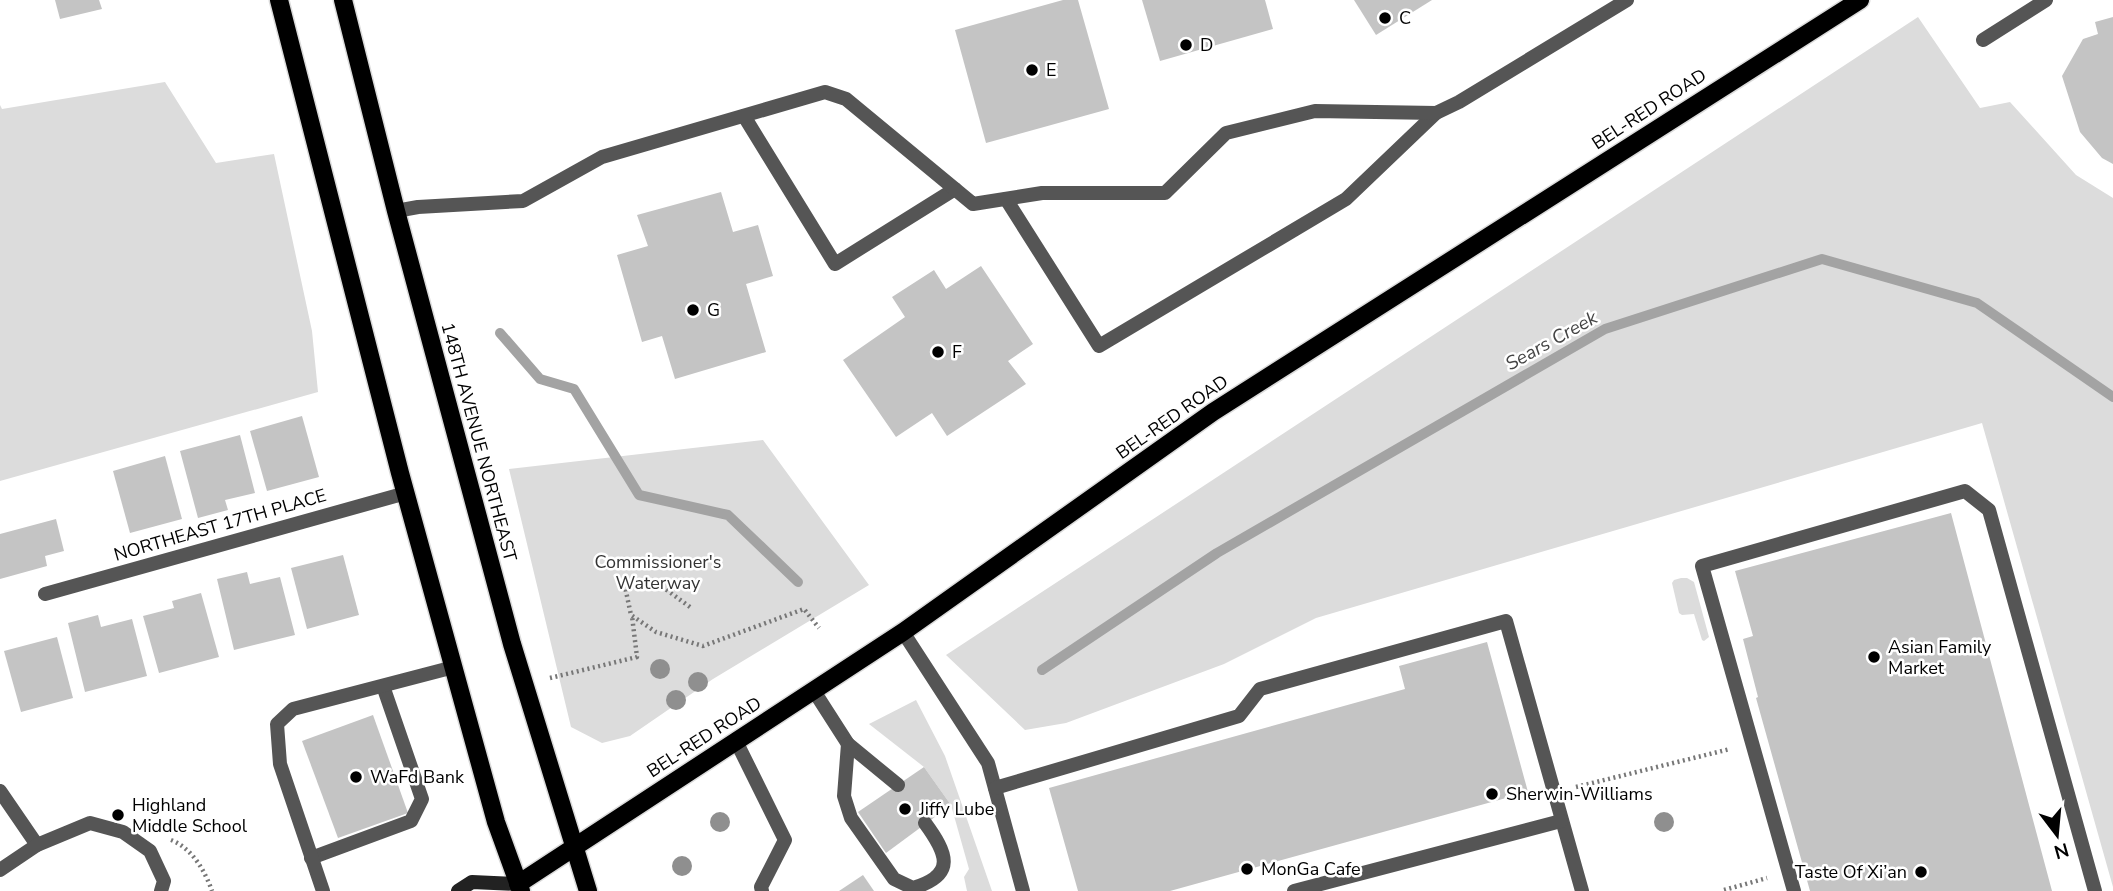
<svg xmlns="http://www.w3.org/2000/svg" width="2113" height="891" viewBox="0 0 2113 891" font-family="'Nunito Sans',sans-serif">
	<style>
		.green { fill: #dcdcdc }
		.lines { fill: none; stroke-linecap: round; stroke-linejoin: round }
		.stream { stroke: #a3a3a3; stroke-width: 10 }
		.building { fill: #c4c4c4 }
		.primary-casing { stroke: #dbdbdb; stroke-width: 21 }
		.path { stroke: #777; stroke-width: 4.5; stroke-dasharray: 2 3.5; stroke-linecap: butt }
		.lane { stroke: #555; stroke-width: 14 }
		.secondary { stroke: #222; stroke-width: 14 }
		.primary { stroke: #000; stroke-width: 18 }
		.tree { fill: #8f8f8f }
		.poi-dot { fill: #000; stroke: #fff; stroke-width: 2.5 }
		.labels { text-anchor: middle; stroke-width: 5; stroke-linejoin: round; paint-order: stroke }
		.poi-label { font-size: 18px; fill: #000; stroke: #fff; text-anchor: start }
		.street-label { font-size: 18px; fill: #000; stroke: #fff }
		.park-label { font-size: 18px; fill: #333; stroke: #fff }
		.water-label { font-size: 19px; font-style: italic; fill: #444; stroke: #fff }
	</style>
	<rect width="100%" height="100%" fill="#fff"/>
	<!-- green -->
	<g class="green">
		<path d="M 1918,17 L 1980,108 L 2010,102 L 2076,175 L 2113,198 L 2113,887 L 1982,423 L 1316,618 L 1224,664 L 1066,723 L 1025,730 L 946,655 Z"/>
		<path d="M 165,82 L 216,163 L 274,154 L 312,331 L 318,392 L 0,481 L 0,105 L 2,109 Z"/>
		<path d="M 763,440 L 869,585 L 713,679 L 630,736 L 602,743 L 571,727 L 509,469 Z"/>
		<path d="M 1681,578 L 1687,578 L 1694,582 L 1709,637 L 1704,641 L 1702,640 L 1694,614 L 1682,615 L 1679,613 L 1672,583 L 1674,580 Z"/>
		<path d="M 916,700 L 945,756 L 992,891 L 967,891 L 964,877 L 969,869 L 951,805 L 924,767 L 869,724 Z"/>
	</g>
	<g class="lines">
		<!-- stream -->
		<g class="stream">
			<path d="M 500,333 L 540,379 L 574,389 L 639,495 L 728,515 L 798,582"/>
			<path d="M 1042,670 L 1217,553 L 1605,329 L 1822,259 L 1977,303 L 2113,397"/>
		</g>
	</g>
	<!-- building -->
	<g class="building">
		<path d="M 55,0 L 99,0 L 102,9 L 60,19 Z"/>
		<path d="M 1063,0 L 1078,0 L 1109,109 L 986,143 L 955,30 Z"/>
		<path d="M 1142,0 L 1265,0 L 1273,29 L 1160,61 Z"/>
		<path d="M 1354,0 L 1432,0 L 1376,35 Z"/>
		<path d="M 2113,17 L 2113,164 L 2102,158 L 2080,132 L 2062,76 L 2083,39 L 2098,34 L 2095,22 Z"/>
		<path d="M 721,192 L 733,232 L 758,225 L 773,276 L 746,284 L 766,352 L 675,379 L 662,336 L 642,342 L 617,255 L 648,246 L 637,215 Z"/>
		<path d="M 981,266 L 1033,344 L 1008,361 L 1026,384 L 947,436 L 932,413 L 896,437 L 843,360 L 905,317 L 892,297 L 934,270 L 946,289 Z"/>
		<path d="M 302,416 L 319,477 L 267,491 L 250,431 Z"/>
		<path d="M 240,435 L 255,493 L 225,500 L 228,510 L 198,518 L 180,451 Z"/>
		<path d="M 165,456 L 182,519 L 130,533 L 113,471 Z"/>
		<path d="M 1951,513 L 2052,891 L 1810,891 L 1756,698 L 1758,697 L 1743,639 L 1753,636 L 1735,571 Z"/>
		<path d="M 56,519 L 64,551 L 45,556 L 47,566 L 0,579 L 0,534 Z"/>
		<path d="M 343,555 L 359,615 L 307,629 L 291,568 Z"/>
		<path d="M 247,572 L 250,584 L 280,577 L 295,635 L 234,650 L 217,579 Z"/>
		<path d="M 201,593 L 219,657 L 159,673 L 143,616 L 174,608 L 172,601 Z"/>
		<path d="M 98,615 L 101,627 L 132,619 L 147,676 L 85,692 L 68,623 Z"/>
		<path d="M 57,637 L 73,698 L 21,712 L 4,651 Z"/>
		<path d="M 1487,642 L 1528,792 L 1170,891 L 1078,891 L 1049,788 L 1405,689 L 1399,666 Z"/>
		<path d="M 373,715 L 408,813 L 338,838 L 302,741 Z"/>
		<path d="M 924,767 L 951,805 L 886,853 L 858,812 Z"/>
		<path d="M 863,875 L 874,891 L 839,891 Z"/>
	</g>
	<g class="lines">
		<defs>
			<g id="primary">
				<path d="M 279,0 L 400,473 L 496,822 L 521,891"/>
				<path d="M 343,0 L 396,211 L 512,644 L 588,891"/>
				<path d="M 518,884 L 903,632 L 1213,412 L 1860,0"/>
			</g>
		</defs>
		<!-- primary casing -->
		<use href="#primary" class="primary-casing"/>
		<!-- path -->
		<g class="path">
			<path d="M 690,607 L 653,580 L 624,582 L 631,615 L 656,632 L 703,646 L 804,609 L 819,628"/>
			<path d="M 550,678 L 637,657 L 632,616"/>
			<path d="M 1576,787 L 1730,749"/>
			<path d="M 171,840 C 192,848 205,871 212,891"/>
			<path d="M 1724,890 L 1767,878"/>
		</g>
		<!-- lane -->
		<g class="lane">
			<path d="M 1983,40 L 2046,0"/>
			<path d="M 744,116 L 835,264 L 955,189"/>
			<path d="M 1006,199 L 1099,346 L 1346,199 L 1436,113"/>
			<path d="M 396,211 L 418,207 L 523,201 L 602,157 L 825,92 L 846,99 L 973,204 L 1042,193 L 1165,193 L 1226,133 L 1315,111 L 1436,113 L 1459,102 L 1627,0"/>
			<path d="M 45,594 L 406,493"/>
			<path d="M 903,632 L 988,763 L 1023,891"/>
			<path d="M 814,691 L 848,744"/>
			<path d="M 736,741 L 785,840 L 761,887 L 762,891"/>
			<path d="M 898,785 L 848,744 L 844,796 L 851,818 L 894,879 L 913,888 C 957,875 947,853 925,823"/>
			<path d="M 995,788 L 1239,716 L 1260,689 L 1506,621 L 1582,891"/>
			<path d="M 0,791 L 37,845"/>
			<path d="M 311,858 L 411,821 L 422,799 L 383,686"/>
			<path d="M 0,870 L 37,845 L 90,823 L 123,832 L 150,851 L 164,881 L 161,891"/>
			<path d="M 323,891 L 280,764 L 277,724 L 293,709 L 454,667"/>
			<path d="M 1294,891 L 1561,821"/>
			<path d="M 1794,891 L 1702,566 L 1965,491 L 1989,510 L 2095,891"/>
		</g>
		<!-- secondary -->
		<path class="secondary" d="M 458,891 L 472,882 L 518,884"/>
		<!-- primary -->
		<use href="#primary" class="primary"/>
	</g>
	<!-- trees -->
	<g class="tree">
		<circle cx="660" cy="669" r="10"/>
		<circle cx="698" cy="682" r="10"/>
		<circle cx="676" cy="700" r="10"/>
		<circle cx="720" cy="822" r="10"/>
		<circle cx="1664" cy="822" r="10"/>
		<circle cx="682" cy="866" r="10"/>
	</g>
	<!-- markers -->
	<g class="poi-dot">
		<circle cx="1385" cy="18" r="7"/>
		<circle cx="1186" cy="45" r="7"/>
		<circle cx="1032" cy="70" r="7"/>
		<circle cx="693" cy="310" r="7"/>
		<circle cx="938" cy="352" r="7"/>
		<circle cx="1874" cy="657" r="7"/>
		<circle cx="356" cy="777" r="7"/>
		<circle cx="1492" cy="794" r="7"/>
		<circle cx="905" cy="809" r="7"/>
		<circle cx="118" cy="815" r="7"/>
		<circle cx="1247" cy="869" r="7"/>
		<circle cx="1921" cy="872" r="7"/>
	</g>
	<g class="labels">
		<!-- poi labels -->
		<g class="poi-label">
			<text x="1399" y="24">C</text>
			<text x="1200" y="51">D</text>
			<text x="1046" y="76">E</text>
			<text x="707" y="316">G</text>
			<text x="952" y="358">F</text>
			<text x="1888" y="653">Asian Family<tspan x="1888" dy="21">Market</tspan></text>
			<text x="370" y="783">WaFd Bank</text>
			<text x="1506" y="800">Sherwin-Williams</text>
			<text x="132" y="811">Highland<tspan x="132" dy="21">Middle School</tspan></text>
			<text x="919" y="815">Jiffy Lube</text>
			<text x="1261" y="875">MonGa Cafe</text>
			<text x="1907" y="878" text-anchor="end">Taste Of Xi’an</text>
		</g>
		<!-- street labels -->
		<g class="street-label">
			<text transform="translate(1649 109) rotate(-33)" y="6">BEL-RED ROAD</text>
			<text transform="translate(1172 417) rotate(-35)" y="6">BEL-RED ROAD</text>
			<text transform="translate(479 442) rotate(75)" y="6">148TH AVENUE NORTHEAST</text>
			<text transform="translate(220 525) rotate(-16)" y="6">NORTHEAST 17TH PLACE</text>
			<text transform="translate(704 737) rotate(-33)" y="6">BEL-RED ROAD</text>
		</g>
		<!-- park labels -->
		<g class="park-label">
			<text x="658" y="568">Commissioner's<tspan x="658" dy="21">Waterway</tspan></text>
		</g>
		<!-- water labels -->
		<g class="water-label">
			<text transform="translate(1551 340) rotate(-29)" y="7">Sears Creek</text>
		</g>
	</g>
	<!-- north arrow -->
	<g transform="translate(2057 835) rotate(164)" stroke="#ffffff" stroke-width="5" paint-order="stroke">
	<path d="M0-5L12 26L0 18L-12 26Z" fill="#000000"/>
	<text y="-10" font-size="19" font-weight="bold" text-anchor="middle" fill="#000000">N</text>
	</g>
</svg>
